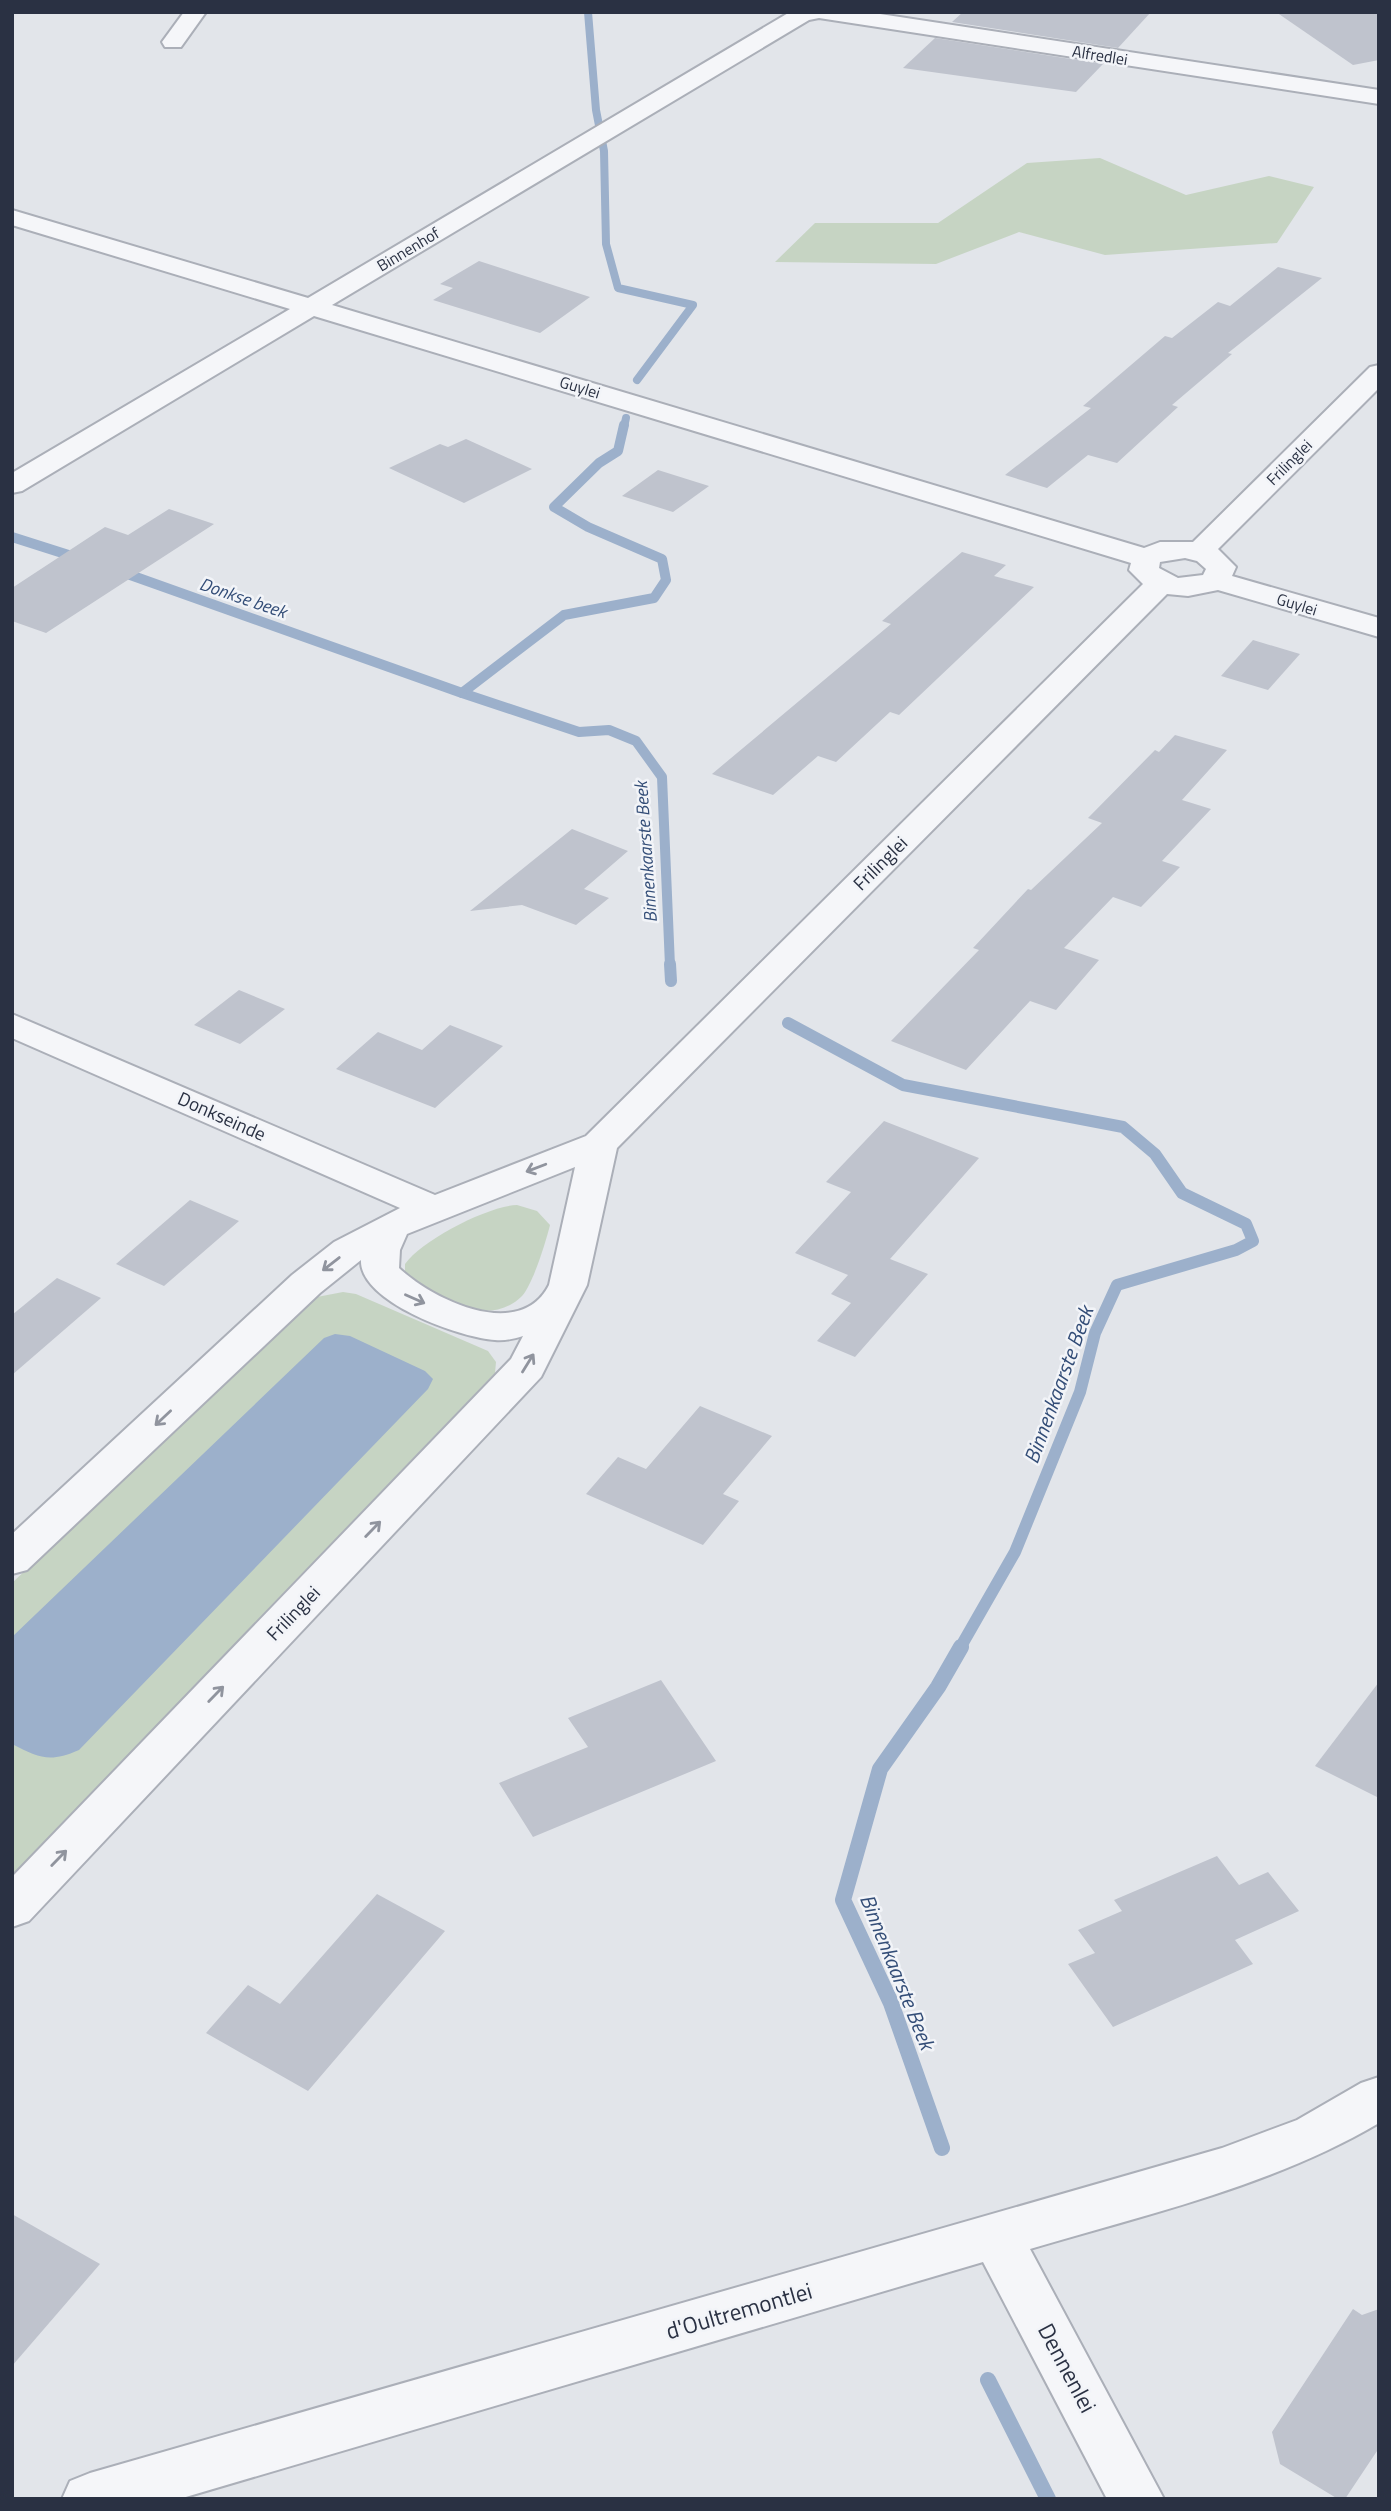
<svg xmlns="http://www.w3.org/2000/svg" width="1391" height="2511" viewBox="0 0 1391 2511" font-family="'Titillium Web',sans-serif">
	<style>
		.green { fill: #c6d4c3 }
		.water { fill: #9cb0cb }
		.lines { fill: none; stroke-linecap: round; stroke-linejoin: round }
		.stream-far3 { stroke: #9cb0cb; stroke-width: 8 }
		.stream-far2 { stroke: #9cb0cb; stroke-width: 10 }
		.stream-far1 { stroke: #9cb0cb; stroke-width: 12 }
		.stream { stroke: #9cb0cb; stroke-width: 16 }
		.building { fill: #bfc3cd }
		.minor-casing { stroke: #abafb8; stroke-width: 4 }
		.minor { fill: #f5f6f9; fill-rule: evenodd }
		.oneway { stroke: #90949e }
		.labels { text-anchor: middle; stroke-width: 5; stroke-linejoin: round; paint-order: stroke }
		.far-street-label { font-size: 16px; fill: #2a3143; stroke: #f2f4f8 }
		.far-water-label { font-size: 18px; font-style: italic; fill: #334d77; stroke: #f2f4f8 }
		.street-label { font-size: 19px; fill: #2a3143; stroke: #f2f4f8 }
		.water-label { font-size: 21px; font-style: italic; fill: #334d77; stroke: #f2f4f8 }
		.near-street-label { font-size: 23px; fill: #2a3143; stroke: #f2f4f8 }
	</style>
	<rect width="100%" height="100%" fill="#e2e5ea"/>
	<!-- green -->
	<g class="green">
		<path d="M 1100,158 L 1186,195 L 1269,176 L 1314,187 L 1277,243 L 1105,255 L 1019,232 L 936,264 L 775,262 L 815,223 L 938,223 L 1027,163 Z"/>
		<path d="M 517,1205 L 537,1211 L 550,1225 C 546,1241 533,1284 522,1296 C 490,1329 432,1300 405,1275 L 405,1264 C 422,1240 488,1206 517,1205 Z"/>
		<path d="M 343,1292 L 356,1294 L 488,1351 L 496,1362 L 495,1373 L 12,1876 L 12,1583 L 302,1309 L 317,1297 Z"/>
	</g>
	<!-- water -->
	<path class="water" d="M 335,1334 L 350,1336 L 425,1371 L 433,1379 L 428,1389 L 79,1750 C 49,1763 40,1758 12,1744 L 12,1637 L 324,1338 Z"/>
	<g class="lines">
		<!-- stream-far3 -->
		<g class="stream-far3">
			<path d="M 588,12 L 596,110 L 604,151 L 606,244 L 618,288 L 693,305 L 637,380"/>
			<path d="M 624,427 L 626,418"/>
		</g>
		<!-- stream-far2 -->
		<g class="stream-far2">
			<path d="M 624,425 L 618,451 L 599,463 L 554,507 L 588,527 L 662,559 L 666,580 L 654,598 L 564,615 L 462,693 L 579,732 L 609,730 L 636,741 L 662,777 L 670,966"/>
			<path d="M 12,537 L 78,558"/>
			<path d="M 119,571 L 462,693"/>
		</g>
		<!-- stream-far1 -->
		<g class="stream-far1">
			<path d="M 670,964 L 671,981"/>
			<path d="M 788,1023 L 903,1085 L 1123,1127 L 1155,1154 L 1182,1193 L 1246,1224 L 1253,1241 L 1236,1250 L 1117,1285 L 1095,1333 L 1080,1392 L 1015,1552 L 960,1648"/>
		</g>
		<!-- stream -->
		<g class="stream">
			<path d="M 942,2148 L 891,2003 L 843,1900 L 880,1769 L 938,1687 L 961,1647"/>
			<path d="M 988,2380 L 1048,2499"/>
		</g>
	</g>
	<!-- building -->
	<g class="building">
		<path d="M 963,12 L 1151,12 L 1118,48 L 952,22 Z"/>
		<path d="M 1276,12 L 1379,12 L 1379,60 L 1353,65 Z"/>
		<path d="M 935,38 L 1103,64 L 1076,92 L 903,68 Z"/>
		<path d="M 479,261 L 590,297 L 540,333 L 433,300 L 453,288 L 440,284 Z"/>
		<path d="M 1278,267 L 1322,278 L 1228,353 L 1232,354 L 1172,405 L 1178,407 L 1117,463 L 1088,455 L 1047,488 L 1005,475 L 1091,408 L 1083,406 L 1165,336 L 1172,338 L 1218,302 L 1230,306 Z"/>
		<path d="M 466,439 L 532,469 L 464,503 L 389,468 L 440,444 L 448,447 Z"/>
		<path d="M 658,470 L 709,486 L 673,512 L 622,496 Z"/>
		<path d="M 169,509 L 214,524 L 46,633 L 12,621 L 12,588 L 105,527 L 128,535 Z"/>
		<path d="M 962,552 L 1006,565 L 994,576 L 1034,587 L 899,715 L 890,712 L 836,762 L 818,756 L 773,795 L 712,774 L 891,624 L 882,621 Z"/>
		<path d="M 1253,640 L 1300,654 L 1268,690 L 1221,676 Z"/>
		<path d="M 1175,735 L 1227,750 L 1182,800 L 1211,809 L 1162,861 L 1180,867 L 1141,907 L 1113,897 L 1064,948 L 1099,960 L 1056,1010 L 1030,1001 L 966,1070 L 891,1041 L 979,950 L 973,948 L 1028,889 L 1031,890 L 1102,823 L 1088,818 L 1155,750 L 1159,752 Z"/>
		<path d="M 572,829 L 628,851 L 584,889 L 609,898 L 576,925 L 522,905 L 470,911 Z"/>
		<path d="M 239,990 L 285,1009 L 240,1044 L 194,1025 Z"/>
		<path d="M 450,1025 L 503,1046 L 435,1108 L 336,1069 L 378,1032 L 422,1050 Z"/>
		<path d="M 884,1121 L 979,1158 L 890,1259 L 928,1274 L 855,1357 L 817,1341 L 851,1303 L 831,1294 L 848,1275 L 795,1253 L 851,1192 L 826,1182 Z"/>
		<path d="M 190,1200 L 239,1221 L 164,1286 L 116,1264 Z"/>
		<path d="M 57,1278 L 101,1298 L 12,1375 L 12,1315 Z"/>
		<path d="M 700,1406 L 772,1436 L 723,1494 L 739,1501 L 703,1545 L 586,1494 L 618,1457 L 646,1469 Z"/>
		<path d="M 661,1680 L 716,1761 L 533,1837 L 499,1783 L 588,1747 L 568,1718 Z"/>
		<path d="M 1379,1682 L 1379,1798 L 1315,1766 Z"/>
		<path d="M 1217,1856 L 1239,1885 L 1268,1872 L 1299,1911 L 1235,1940 L 1253,1964 L 1113,2027 L 1068,1964 L 1095,1953 L 1078,1930 L 1122,1911 L 1114,1900 Z"/>
		<path d="M 377,1894 L 445,1931 L 308,2091 L 206,2033 L 248,1985 L 280,2004 Z"/>
		<path d="M 12,2214 L 100,2264 L 12,2366 Z"/>
		<path d="M 1353,2309 L 1362,2315 L 1379,2309 L 1379,2448 L 1345,2499 L 1338,2499 L 1280,2464 L 1272,2432 Z"/>
	</g>
	<g class="lines">
		<defs>
			<g id="minor">
				<path d="M 184,12 L 206,12 L 181,47 L 165,47 L 162,42 Z"/>
				<path d="M 790,12 L 867,12 L 1379,90 L 1379,104 L 819,18 L 809,20 L 332,305 L 1144,548 L 1160,542 L 1193,542 L 1370,367 L 1379,365 L 1379,388 L 1218,549 L 1236,567 L 1232,576 L 1379,618 L 1379,637 L 1218,590 L 1188,596 L 1167,594 L 617,1148 L 587,1285 L 541,1377 L 29,1921 L 12,1927 L 12,1877 L 511,1359 L 523,1336 C 513,1339 505,1341 495,1340 C 461,1338 359,1302 361,1260 L 320,1293 L 27,1570 L 12,1574 L 12,1534 L 292,1275 L 334,1242 L 400,1208 L 12,1038 L 12,1014 L 435,1195 L 586,1136 L 1143,584 L 1129,570 L 1131,563 L 314,316 L 22,491 L 12,493 L 12,473 L 290,309 L 12,225 L 12,210 L 308,298 ZM 1185,558 L 1197,561 L 1206,569 L 1203,575 L 1178,578 L 1159,568 L 1160,562 ZM 575,1167 L 549,1285 C 520,1342 433,1300 399,1268 L 400,1250 L 407,1234 Z"/>
				<path d="M 1379,2077 L 1379,2123 C 1272,2186 1148,2214 1030,2249 L 1164,2499 L 1107,2499 L 983,2262 L 179,2499 L 62,2499 L 70,2481 L 90,2473 L 1222,2148 L 1297,2120 L 1361,2083 Z"/>
			</g>
		</defs>
		<!-- minor casing -->
		<use href="#minor" class="minor-casing"/>
		<!-- minor -->
		<use href="#minor" class="minor"/>
	</g>
	<!-- one-way arrows -->
	<defs><path id="oneway-shaft" d="M-6 0H5M1.5-3L5.5 0L1.5 3" fill="none" stroke-width="1.6" stroke-linecap="round" stroke-linejoin="round" transform="scale(1.75)"/></defs>
	<g class="oneway">
		<use href="#oneway-shaft" transform="translate(536 1168) rotate(159)"/>
		<use href="#oneway-shaft" transform="translate(331 1264) rotate(142)"/>
		<use href="#oneway-shaft" transform="translate(415 1299) rotate(24)"/>
		<use href="#oneway-shaft" transform="translate(528 1363) rotate(-58)"/>
		<use href="#oneway-shaft" transform="translate(163 1418) rotate(137)"/>
		<use href="#oneway-shaft" transform="translate(373 1529) rotate(-46)"/>
		<use href="#oneway-shaft" transform="translate(216 1694) rotate(-46)"/>
		<use href="#oneway-shaft" transform="translate(59 1858) rotate(-46)"/>
	</g>
	<g class="labels">
		<!-- far-street labels -->
		<g class="far-street-label">
			<text transform="translate(1100 55) rotate(9)" y="6">Alfredlei</text>
			<text transform="translate(408 249) rotate(-31)" y="6">Binnenhof</text>
			<text transform="translate(580 387) rotate(17)" y="6">Guylei</text>
			<text transform="translate(1289 462) rotate(-45)" y="6">Frilinglei</text>
			<text transform="translate(1297 604) rotate(17)" y="6">Guylei</text>
		</g>
		<!-- far-water labels -->
		<g class="far-water-label">
			<text transform="translate(243 598) rotate(19)" y="6">Donkse beek</text>
			<text transform="translate(646 852) rotate(-94)" y="6">Binnenkaarste Beek</text>
		</g>
		<!-- street labels -->
		<g class="street-label">
			<text transform="translate(880 863) rotate(-45)" y="7">Frilinglei</text>
			<text transform="translate(222 1116) rotate(24)" y="7">Donkseinde</text>
			<text transform="translate(293 1613) rotate(-46)" y="7">Frilinglei</text>
		</g>
		<!-- water labels -->
		<g class="water-label">
			<text transform="translate(1059 1385) rotate(-70)" y="7">Binnenkaarste Beek</text>
			<text transform="translate(897 1972) rotate(68)" y="7">Binnenkaarste Beek</text>
		</g>
		<!-- near-street labels -->
		<g class="near-street-label">
			<text transform="translate(739 2311) rotate(-16)" y="8">d'Oultremontlei</text>
			<text transform="translate(1067 2368) rotate(62)" y="8">Dennenlei</text>
		</g>
	</g>
	<!-- border -->
	<rect width="1391" height="2511" fill="none" stroke="#2a3143" stroke-width="28"/>
</svg>
